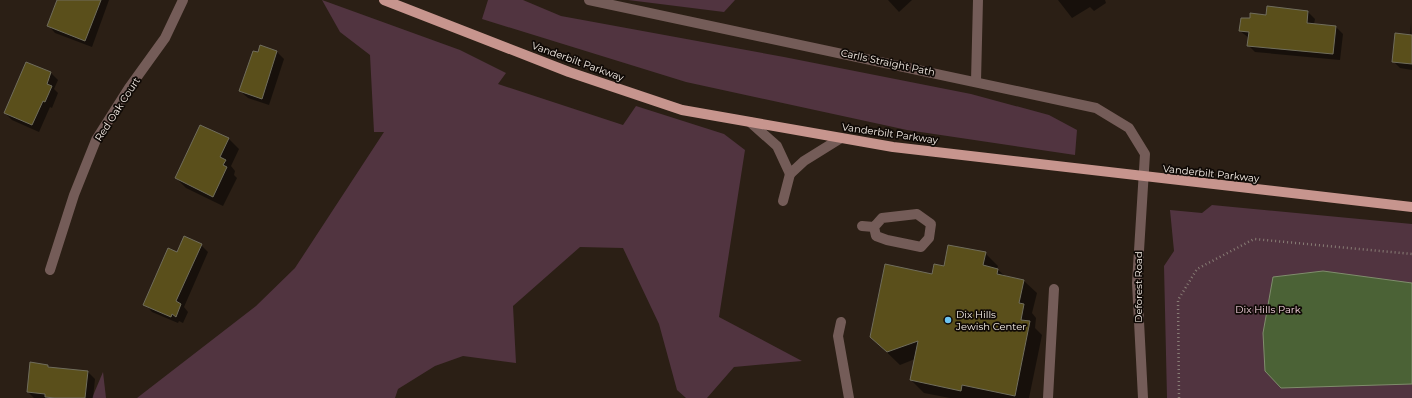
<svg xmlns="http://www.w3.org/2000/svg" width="1412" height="398" viewBox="0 0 1412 398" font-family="Montserrat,sans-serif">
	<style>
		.green { fill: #513440 }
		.water { fill: #4b6236; stroke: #7f8d6c }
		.shadow { fill: #0007 }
		.building { fill: #5a4f1b; stroke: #706d5c }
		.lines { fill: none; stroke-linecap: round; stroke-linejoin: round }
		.path { stroke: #887d75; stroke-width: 2.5; stroke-dasharray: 1 3; stroke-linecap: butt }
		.minor { stroke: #745c58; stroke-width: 10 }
		.major { stroke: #c7958e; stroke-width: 10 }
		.poi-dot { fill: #6bc3f2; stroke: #100a06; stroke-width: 1.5 }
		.labels { text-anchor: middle; stroke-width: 3.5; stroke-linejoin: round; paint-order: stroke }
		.street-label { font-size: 10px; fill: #f8f0e9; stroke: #100a06 }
		.park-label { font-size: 10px; fill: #f5d4e0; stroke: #100a06 }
		.poi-label { font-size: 10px; fill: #f8f0e9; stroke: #100a06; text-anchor: start }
	</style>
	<rect width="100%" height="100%" fill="#2b1f15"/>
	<!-- green -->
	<g class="green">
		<path d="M 322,0 L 460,50 L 506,73 L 498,84 L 623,125 L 636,106 L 724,134 L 745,150 L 719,317 L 802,361 L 734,367 L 707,398 L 686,398 L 677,390 L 659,324 L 623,248 L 580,247 L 513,306 L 516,363 L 463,356 L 435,366 L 398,389 L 395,398 L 137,398 L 256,306 L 295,268 L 384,132 L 374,132 L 370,55 L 340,32 Z"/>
		<path d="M 488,0 L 523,0 L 561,16 L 784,57 L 971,94 L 1049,115 L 1077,130 L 1075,155 L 907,130 L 686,82 L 482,19 Z"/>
		<path d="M 628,0 L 735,0 L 724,12 Z"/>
		<path d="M 1212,205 L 1412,224 L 1412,398 L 1167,398 L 1164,266 L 1174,251 L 1170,210 L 1202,213 Z"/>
		<path d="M 103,372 L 106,398 L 92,398 Z"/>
	</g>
	<!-- water -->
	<path class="water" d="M 1323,271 L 1412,283 L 1412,384 L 1281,388 L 1265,371 L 1263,333 L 1273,277 Z"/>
	<!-- shadow -->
	<g class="shadow">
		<path d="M 58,0 L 109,0 L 92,47 L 55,33 L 48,25 Z"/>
		<path d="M 888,0 L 912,0 L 899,12 Z"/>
		<path d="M 1058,0 L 1105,0 L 1106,3 L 1094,11 L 1090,7 L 1072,18 Z"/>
		<path d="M 1308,12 L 1315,19 L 1314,24 L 1336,27 L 1343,34 L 1340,60 L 1255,52 L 1248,45 L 1249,38 L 1240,31 L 1251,19 Z"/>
		<path d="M 1411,23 L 1412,70 L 1400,68 L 1393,61 L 1410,36 Z"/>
		<path d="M 261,47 L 277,52 L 284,59 L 269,105 L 248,98 L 240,91 Z"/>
		<path d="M 51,73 L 58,80 L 54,89 L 58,93 L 52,108 L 50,107 L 39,132 L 12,120 L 5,113 Z"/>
		<path d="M 201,126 L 229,139 L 239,149 L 231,166 L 235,171 L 234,175 L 237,178 L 223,206 L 186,188 L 176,178 Z"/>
		<path d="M 201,245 L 208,252 L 184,307 L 188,312 L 183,323 L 179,321 L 178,323 L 152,312 L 145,304 L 177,253 Z"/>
		<path d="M 985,253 L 998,266 L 997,269 L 1005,276 L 1024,281 L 1037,293 L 1032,313 L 1036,318 L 1035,328 L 1042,335 L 1029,398 L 950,398 L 924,393 L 911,380 L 915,359 L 900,365 L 871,337 L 933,275 L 944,267 Z"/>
		<path d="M 48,365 L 51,368 L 88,372 L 95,379 L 93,398 L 34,398 L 28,392 Z"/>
	</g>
	<!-- building -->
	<g class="building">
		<path d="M 57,0 L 101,0 L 85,41 L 47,26 Z"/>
		<path d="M 1267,6 L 1308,11 L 1307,23 L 1336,26 L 1333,54 L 1247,46 L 1249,32 L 1239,31 L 1241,18 L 1250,18 L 1250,13 L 1266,15 Z"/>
		<path d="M 1395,33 L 1412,35 L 1412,64 L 1392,62 Z"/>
		<path d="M 260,45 L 277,51 L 262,99 L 239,91 L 253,51 L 258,52 Z"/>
		<path d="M 26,62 L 51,72 L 47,84 L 52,86 L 45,102 L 43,101 L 32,125 L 4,113 Z"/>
		<path d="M 200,125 L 229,138 L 220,157 L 226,160 L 223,165 L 227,167 L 213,197 L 175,178 Z"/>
		<path d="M 184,236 L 202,244 L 176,301 L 181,304 L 176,317 L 172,314 L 171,317 L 143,305 L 168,248 L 177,252 Z"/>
		<path d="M 948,245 L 986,252 L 983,265 L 998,269 L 997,274 L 1024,280 L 1019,303 L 1024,304 L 1021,320 L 1030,321 L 1015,396 L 962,385 L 961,391 L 910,380 L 918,341 L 887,352 L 870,337 L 885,264 L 932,274 L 934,264 L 944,266 Z"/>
		<path d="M 30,362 L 48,365 L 48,367 L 88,371 L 85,398 L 55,398 L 45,397 L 45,394 L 27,392 Z"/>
	</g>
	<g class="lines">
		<!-- path -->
		<path class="path" d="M 1179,398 L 1178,300 L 1197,269 L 1254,239 L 1412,254"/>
		<!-- minor -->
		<g class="minor">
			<path d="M 589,0 L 1096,108 L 1129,128 L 1145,154 L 1137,283 L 1143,398"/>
			<path d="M 976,81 L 978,0"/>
			<path d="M 750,122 L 777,146 L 790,174 L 804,161 L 841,138"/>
			<path d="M 783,201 L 790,174"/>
			<path d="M 862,226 L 874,227 L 876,236 L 887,240 L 921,247 L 929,238 L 931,224 L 917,214 L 882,218 L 874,227"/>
			<path d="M 50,270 L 74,195 L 96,140 L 129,88 L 165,38 L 183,0"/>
			<path d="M 841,322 L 838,336 L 849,398"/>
			<path d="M 1048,398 L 1054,289"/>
		</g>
		<!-- major -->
		<path class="major" d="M 384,0 L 569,72 L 682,110 L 893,147 L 1412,207"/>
	</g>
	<!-- markers -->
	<circle class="poi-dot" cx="948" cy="320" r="4"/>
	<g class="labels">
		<!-- street labels -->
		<g class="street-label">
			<text transform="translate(578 61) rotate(20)" y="4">Vanderbilt Parkway</text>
			<text transform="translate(888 62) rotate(12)" y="4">Carlls Straight Path</text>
			<text transform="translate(117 109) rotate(-57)" y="4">Red Oak Court</text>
			<text transform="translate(890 133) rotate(8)" y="4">Vanderbilt Parkway</text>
			<text transform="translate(1211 173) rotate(6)" y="4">Vanderbilt Parkway</text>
			<text transform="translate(1138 287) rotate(-90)" y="4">Deforest Road</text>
		</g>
		<!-- park labels -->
		<g class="park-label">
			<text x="1268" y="313">Dix Hills Park</text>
		</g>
		<!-- poi labels -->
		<g class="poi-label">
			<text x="956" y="318">Dix Hills<tspan x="956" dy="12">Jewish Center</tspan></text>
		</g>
	</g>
</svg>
